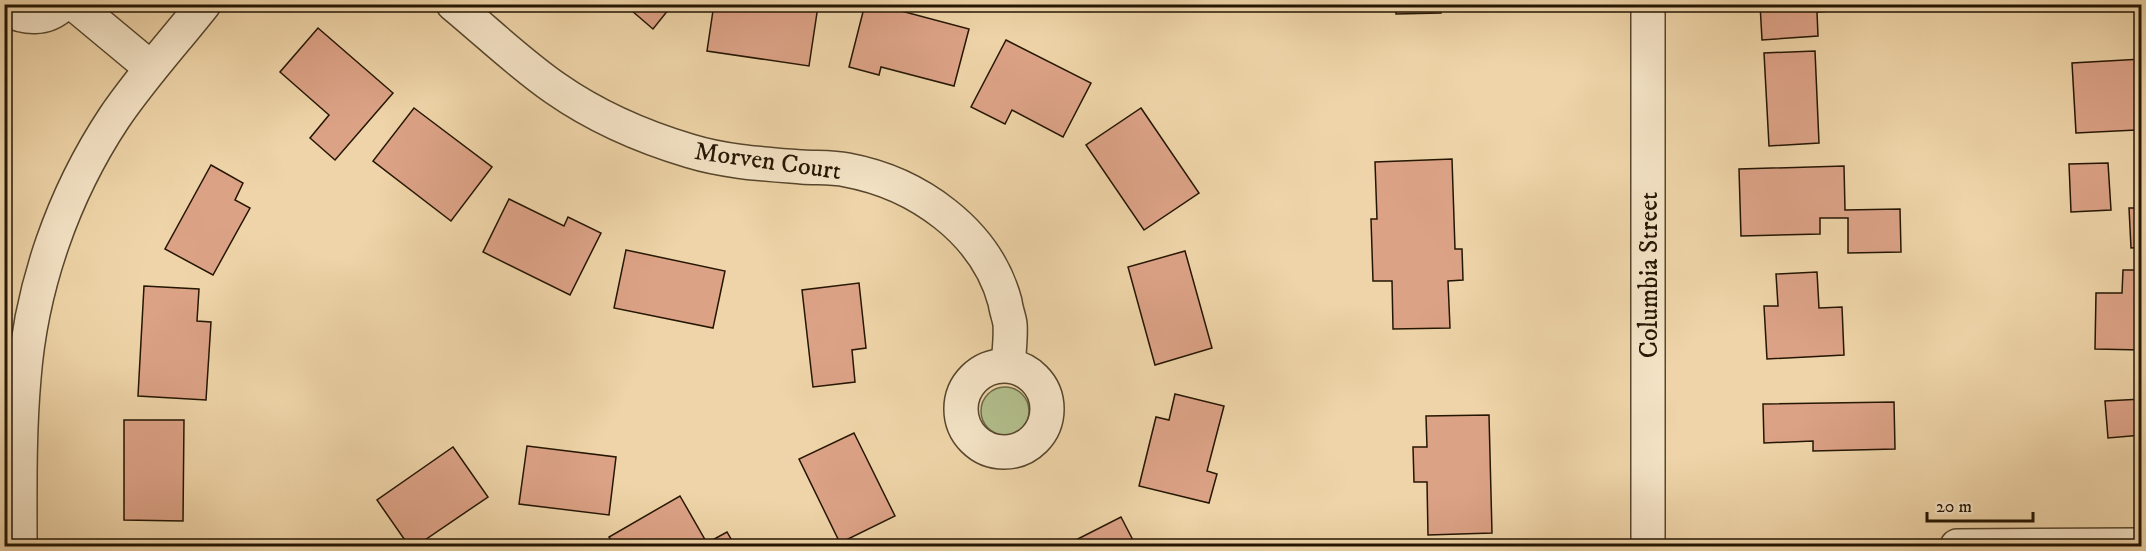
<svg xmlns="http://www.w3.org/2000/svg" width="2146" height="551" viewBox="0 0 2146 551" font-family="'IM FELL DW Pica',serif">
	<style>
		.green { fill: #b2be8c; stroke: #6c6a48; stroke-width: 1.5 }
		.building { fill: #dca286; stroke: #251603; stroke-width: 1.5 }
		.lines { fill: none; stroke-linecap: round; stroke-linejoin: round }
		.minor-casing { stroke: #57462c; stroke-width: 36 }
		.minor { stroke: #f4e3c6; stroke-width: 33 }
		.labels { text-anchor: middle; stroke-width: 4.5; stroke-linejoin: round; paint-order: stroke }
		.street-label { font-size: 26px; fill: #251603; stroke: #f4e3c6 }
	</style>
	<rect width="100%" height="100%" fill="#eed4a8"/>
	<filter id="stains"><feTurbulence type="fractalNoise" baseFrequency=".00333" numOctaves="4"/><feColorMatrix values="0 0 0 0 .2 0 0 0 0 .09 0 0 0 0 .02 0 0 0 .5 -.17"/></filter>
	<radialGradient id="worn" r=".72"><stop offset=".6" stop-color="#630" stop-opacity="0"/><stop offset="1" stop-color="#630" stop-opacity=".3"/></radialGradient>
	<!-- green -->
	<circle class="green" cx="1005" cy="411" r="24"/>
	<!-- building -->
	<g class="building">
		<path d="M 624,4 L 673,4 L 653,29 Z"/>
		<path d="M 714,4 L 818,6 L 809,66 L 707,51 Z"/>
		<path d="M 865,4 L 875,4 L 969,29 L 954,86 L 881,67 L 879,75 L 849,67 Z"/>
		<path d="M 1396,4 L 1441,4 L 1441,13 L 1396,14 Z"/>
		<path d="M 1760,4 L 1829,4 L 1830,11 L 1817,12 L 1818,36 L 1762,40 Z"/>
		<path d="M 318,28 L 393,93 L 335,160 L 310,138 L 329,115 L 280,72 Z"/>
		<path d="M 1006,40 L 1091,83 L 1063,137 L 1012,110 L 1005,124 L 971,107 Z"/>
		<path d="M 1815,51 L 1819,143 L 1769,146 L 1764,53 Z"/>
		<path d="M 2142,59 L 2142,145 L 2137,145 L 2136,130 L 2076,133 L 2072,63 Z"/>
		<path d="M 414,108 L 492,167 L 451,221 L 373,161 Z"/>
		<path d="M 1141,108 L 1199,193 L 1144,230 L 1086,145 Z"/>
		<path d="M 1452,159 L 1455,249 L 1462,249 L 1463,280 L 1448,281 L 1450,328 L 1393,329 L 1392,281 L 1373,281 L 1371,219 L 1377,219 L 1375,162 Z"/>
		<path d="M 2108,163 L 2111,210 L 2071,212 L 2069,164 Z"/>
		<path d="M 211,165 L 243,183 L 235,200 L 250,208 L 213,275 L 165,249 Z"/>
		<path d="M 1844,166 L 1845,210 L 1900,209 L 1901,252 L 1848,253 L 1848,218 L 1820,218 L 1820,234 L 1741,236 L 1739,169 Z"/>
		<path d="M 509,199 L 564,226 L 568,217 L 601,233 L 570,295 L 483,252 Z"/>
		<path d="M 2129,208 L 2142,208 L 2142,247 L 2131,248 Z"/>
		<path d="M 626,250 L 725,271 L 713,328 L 614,308 Z"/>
		<path d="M 1185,251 L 1212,348 L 1155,365 L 1128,267 Z"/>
		<path d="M 2123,270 L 2142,270 L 2142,350 L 2095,349 L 2096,293 L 2122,293 Z"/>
		<path d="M 1817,272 L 1819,308 L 1842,307 L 1844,355 L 1767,359 L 1764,306 L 1778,306 L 1776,274 Z"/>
		<path d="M 859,283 L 866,348 L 852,350 L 855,382 L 813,387 L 802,290 Z"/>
		<path d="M 144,286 L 199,289 L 197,321 L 211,322 L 206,400 L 138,396 Z"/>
		<path d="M 1175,394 L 1224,406 L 1207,471 L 1217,474 L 1209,503 L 1139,486 L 1156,417 L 1169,420 Z"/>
		<path d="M 2142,399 L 2142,435 L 2108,438 L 2105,401 Z"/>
		<path d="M 1894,402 L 1895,449 L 1813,451 L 1813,441 L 1764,443 L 1763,404 Z"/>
		<path d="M 1489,415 L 1492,533 L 1428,535 L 1427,482 L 1414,482 L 1413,447 L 1427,447 L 1426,416 Z"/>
		<path d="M 124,420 L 184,420 L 183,521 L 124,520 Z"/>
		<path d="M 854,433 L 895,516 L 840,543 L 799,459 Z"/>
		<path d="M 527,446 L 616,457 L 609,515 L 519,504 Z"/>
		<path d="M 453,447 L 488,497 L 416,546 L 409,546 L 377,500 Z"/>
		<path d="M 680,496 L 707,543 L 727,532 L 735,546 L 615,546 L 609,537 Z"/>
		<path d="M 1121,517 L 1136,546 L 1064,546 Z"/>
		<path d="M 181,543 L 181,546 L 121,546 L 121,545 Z"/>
	</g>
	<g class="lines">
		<defs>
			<g id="minor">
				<path d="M 74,4 L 151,68"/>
				<path d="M 453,4 C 487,32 519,63 555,88 C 595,116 643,137 690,151 C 726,162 764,164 802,167 C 817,168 832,167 847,170 C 917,183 986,231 1005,302 C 1006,310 1009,317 1010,324 C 1011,338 1009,352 1008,365"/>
				<path d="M 1648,4 L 1648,546"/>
				<path d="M 4,8 C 24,19 46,21 63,4"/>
				<circle cx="1004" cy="409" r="43"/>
				<path d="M 20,546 C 20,490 19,434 24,378 C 31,287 63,195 114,118 C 141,78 174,42 204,4"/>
				<path d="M 1957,546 L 2142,545"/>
			</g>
		</defs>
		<!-- minor casing -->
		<use href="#minor" class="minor-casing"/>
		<!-- minor -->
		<use href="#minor" class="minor"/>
	</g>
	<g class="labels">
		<!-- street labels -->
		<g class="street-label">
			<text transform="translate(768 160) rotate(8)" y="9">Morven Court</text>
			<text transform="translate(1648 275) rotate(-90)" y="9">Columbia Street</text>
		</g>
	</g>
	<!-- margin -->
	<rect width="2146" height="551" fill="none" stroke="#eed4a8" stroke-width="24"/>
	<rect x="6" y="6" width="2134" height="539" fill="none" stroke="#251603" stroke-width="3"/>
	<rect x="12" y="12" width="2122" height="527" fill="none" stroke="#251603" stroke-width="1.5"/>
	<!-- scale -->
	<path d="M1927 512v9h106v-9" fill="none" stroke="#251603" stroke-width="3"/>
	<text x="1936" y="512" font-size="18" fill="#251603" stroke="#f4e3c6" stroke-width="4.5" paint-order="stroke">20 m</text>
	<rect width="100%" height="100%" filter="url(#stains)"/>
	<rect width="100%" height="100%" fill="url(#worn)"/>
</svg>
